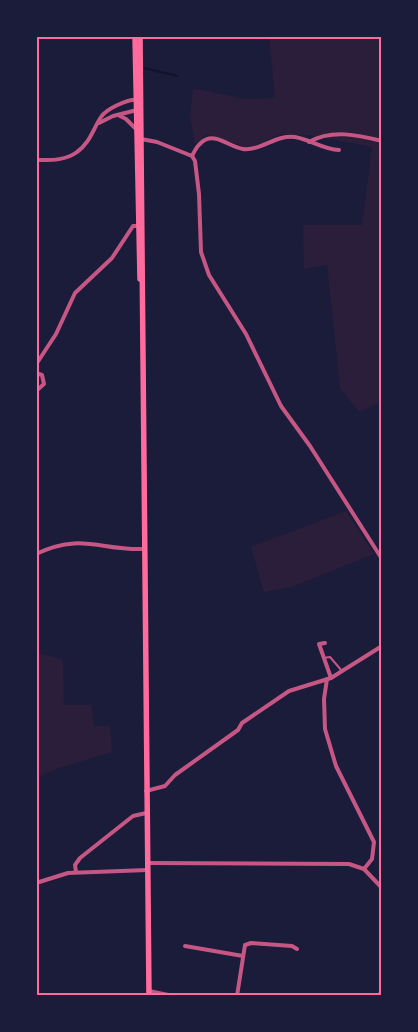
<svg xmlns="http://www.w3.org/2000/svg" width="418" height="1032" viewBox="0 0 418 1032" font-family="'Golos Text',sans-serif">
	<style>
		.green { fill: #2a1e3b }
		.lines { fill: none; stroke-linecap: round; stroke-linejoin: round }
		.stream { stroke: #12122b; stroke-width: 2 }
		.service { stroke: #c65784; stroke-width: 2 }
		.minor { stroke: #c65784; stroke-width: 4 }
		.primary { stroke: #ff6b9d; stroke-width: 5.5 }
		.neatline { fill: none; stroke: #ff6b9d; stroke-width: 2 }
	</style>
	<rect width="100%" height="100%" fill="#1b1b3a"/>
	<!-- green -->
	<g class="green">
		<path d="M 269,36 L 382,36 L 382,402 L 359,412 L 340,388 L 327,265 L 304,269 L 303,225 L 362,225 L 372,147 L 309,135 L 281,134 L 254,146 L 245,147 L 207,134 L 195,144 L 190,117 L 193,88 L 245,99 L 275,98 Z"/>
		<path d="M 346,511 L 374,554 L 292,587 L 264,592 L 251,547 Z"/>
		<path d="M 36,652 L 63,660 L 64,705 L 91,705 L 94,726 L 110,726 L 112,752 L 59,768 L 36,778 Z"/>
	</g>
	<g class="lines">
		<!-- stream -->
		<path class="stream" d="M 144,68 L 177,76"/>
		<!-- service -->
		<path class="service" d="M 323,658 L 330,657 L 342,671"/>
		<!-- minor -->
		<g class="minor">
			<path d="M 118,115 L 126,119 L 136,129"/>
			<path d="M 99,123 L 113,116 L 137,110"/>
			<path d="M 141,139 L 157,142 L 192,156 C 195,150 199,142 207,139 C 218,135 232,148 243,149 C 261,151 277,134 295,137 C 311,140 323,149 339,150"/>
			<path d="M 309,142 C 332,129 358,135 382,141"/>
			<path d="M 192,156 L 195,161 L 199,194 L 201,252 L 209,275 L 246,334 L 281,406 L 310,446 L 382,559"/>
			<path d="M 36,160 C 50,160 65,161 77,152 C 90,143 93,129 101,117 C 106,109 129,98 138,100"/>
			<path d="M 36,372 L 37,363 L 56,334 L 75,293 L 112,258 L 133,226 L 140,226"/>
			<path d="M 36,373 L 42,375 L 44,384 L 36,391"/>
			<path d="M 36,554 C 82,532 101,551 144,549"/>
			<path d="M 325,643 L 319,644 L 331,678"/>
			<path d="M 327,679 L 324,699 L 325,729 L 336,766 L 374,842 L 372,859 L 364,869"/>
			<path d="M 146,791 L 165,786 L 175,775 L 238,730 L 242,723 L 289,691 L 331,678 L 382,646"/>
			<path d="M 147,863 L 349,864 L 364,869 L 382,888"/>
			<path d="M 76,872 L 75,865 L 80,858 L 133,816 L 146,813"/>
			<path d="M 36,883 L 68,873 L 147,870"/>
			<path d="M 185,946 L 243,956"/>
			<path d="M 149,991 L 173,996"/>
			<path d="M 237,996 L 245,945 L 251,943 L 292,946 L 297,949"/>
			<path d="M 379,996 L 382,990"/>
		</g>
		<!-- primary -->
		<g class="primary">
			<path d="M 135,36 L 140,279"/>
			<path d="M 140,36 L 149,996"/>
		</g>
	</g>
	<!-- border -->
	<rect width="418" height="1032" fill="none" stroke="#1b1b3a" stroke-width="75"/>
	<rect x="38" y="38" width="342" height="956" class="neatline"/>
</svg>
